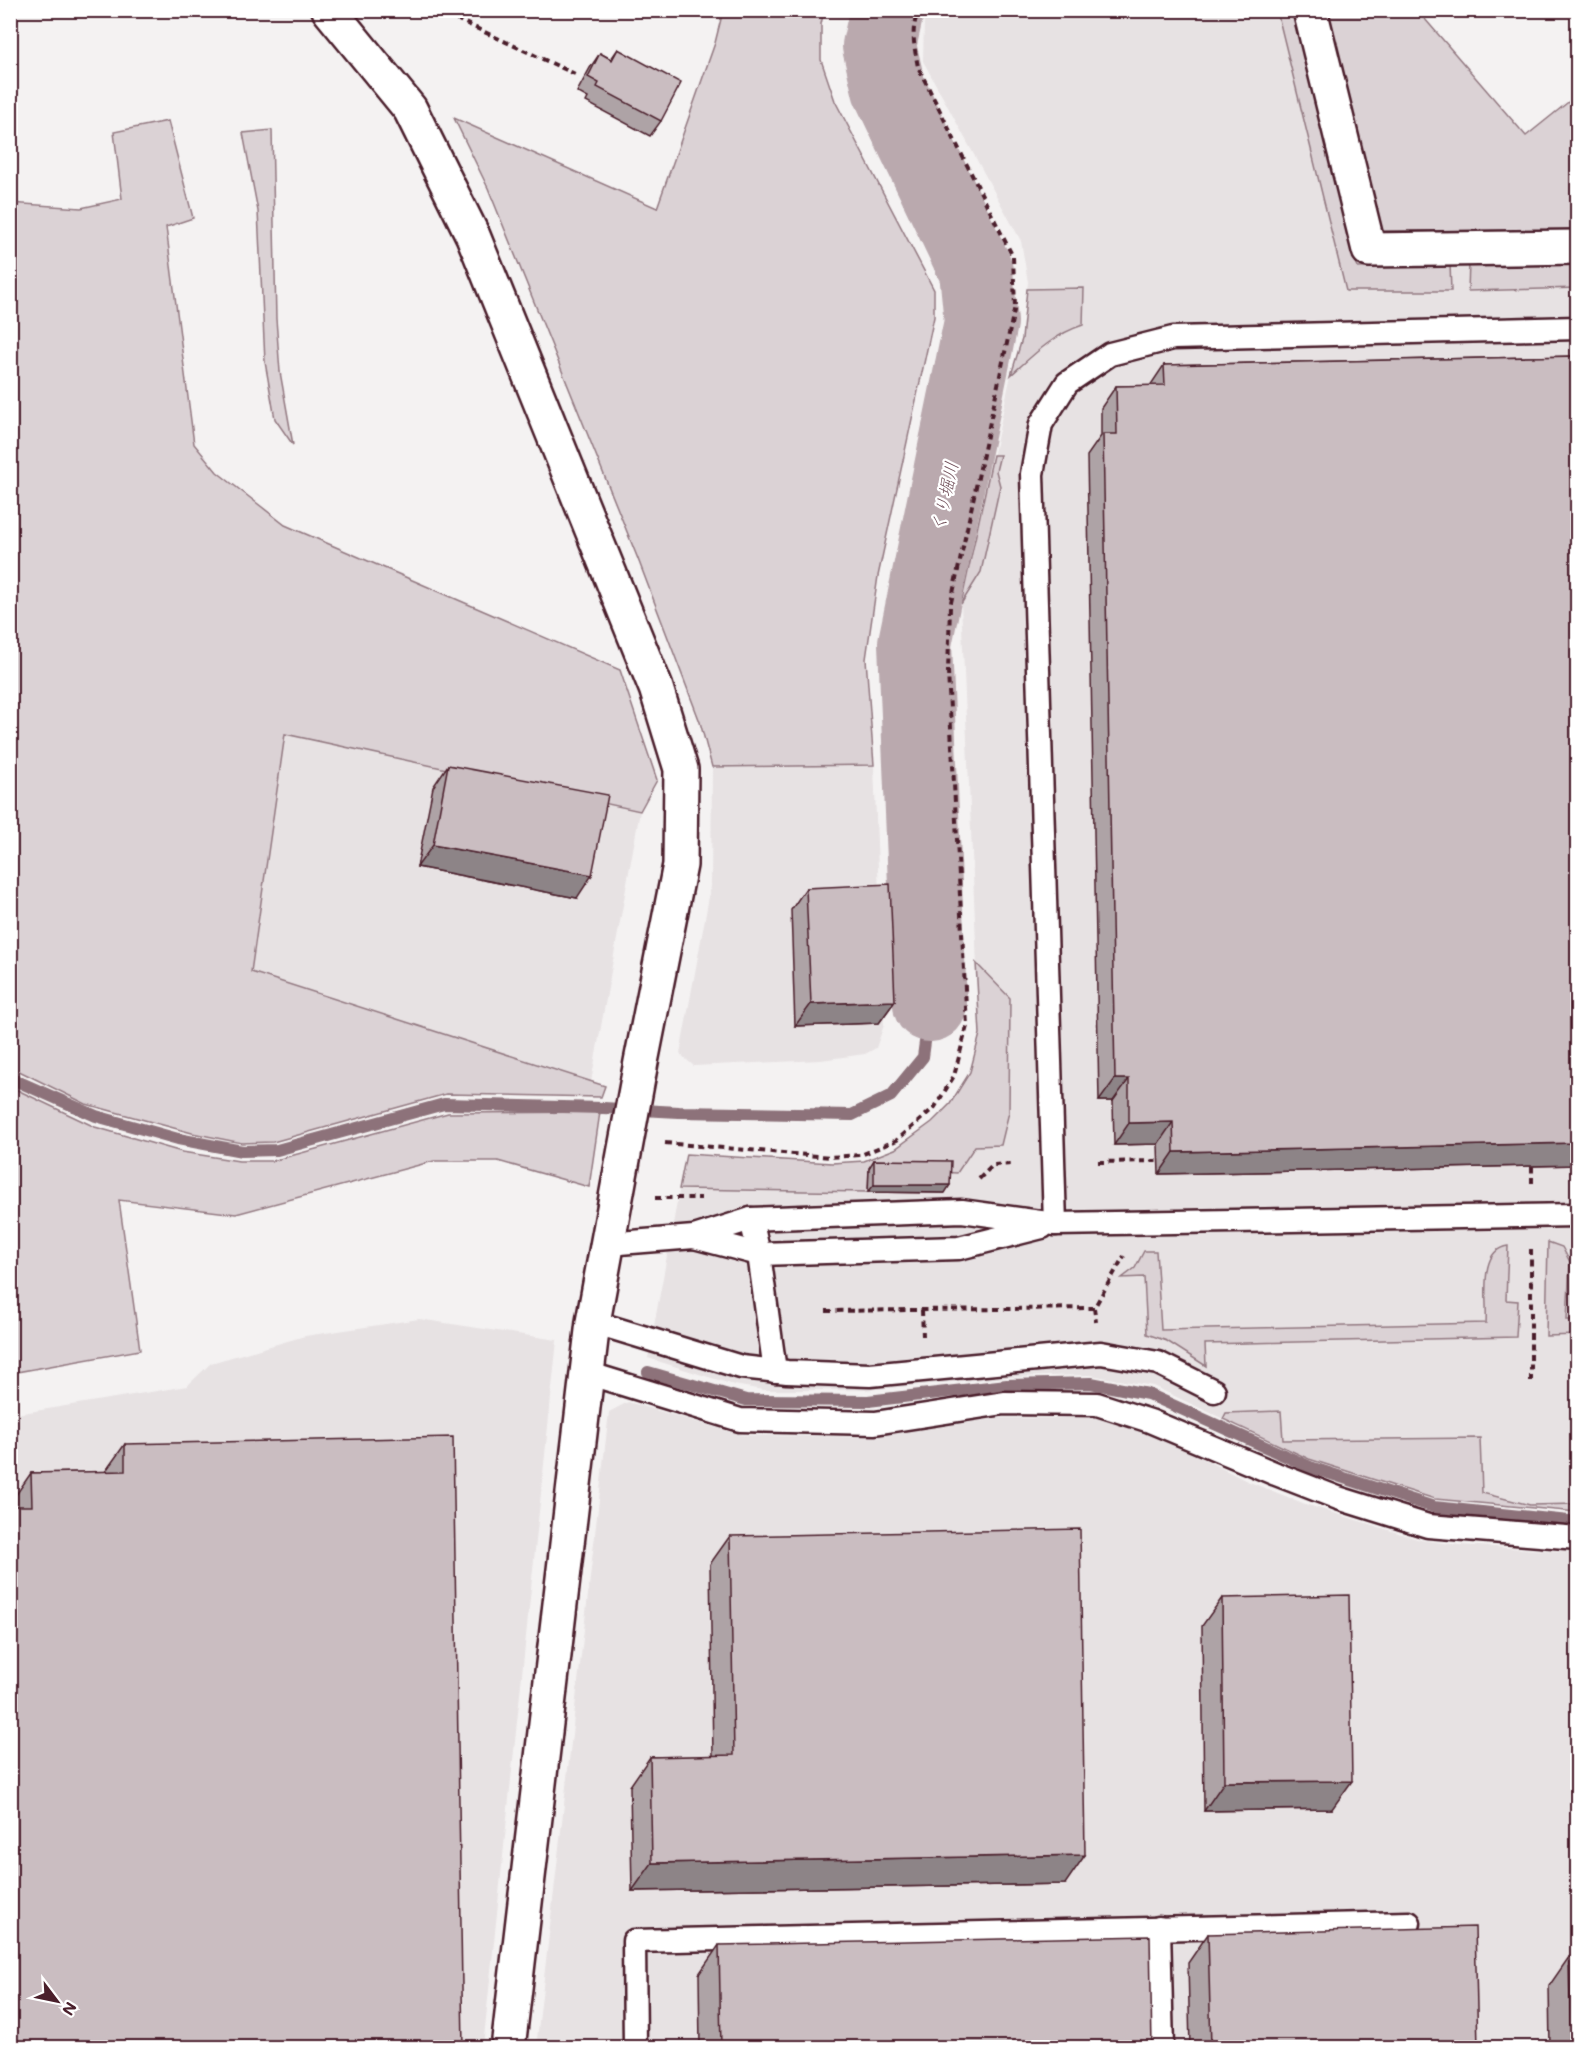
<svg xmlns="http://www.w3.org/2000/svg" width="1588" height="2058" viewBox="0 0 1588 2058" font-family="Mali,'Klee One',sans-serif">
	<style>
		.built { fill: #e7e2e3 }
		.green { fill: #dbd2d5; stroke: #927880; stroke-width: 1.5 }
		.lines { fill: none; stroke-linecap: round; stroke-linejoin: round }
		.stream { stroke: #8d727a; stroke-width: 12 }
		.river { stroke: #baa9ae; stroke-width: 74 }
		.lane-casing { stroke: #4a1f2b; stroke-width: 27 }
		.street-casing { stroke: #4a1f2b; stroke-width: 38 }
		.secondary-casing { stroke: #4a1f2b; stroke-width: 38 }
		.path { stroke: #4a1f2b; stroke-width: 4; stroke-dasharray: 6 4.5; stroke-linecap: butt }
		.lane { stroke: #fff; stroke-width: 22 }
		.street { stroke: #fff; stroke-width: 33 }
		.secondary { stroke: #fff; stroke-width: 33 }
		.wall { fill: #aea3a6; stroke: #4a1f2b; stroke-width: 1.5 }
		.shaded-wall { fill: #8d8487; stroke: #4a1f2b; stroke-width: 1.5 }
		.building { fill: #cabdc1; stroke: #4a1f2b; stroke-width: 1.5 }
		.labels { text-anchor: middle; stroke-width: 4.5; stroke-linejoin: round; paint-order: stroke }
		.water-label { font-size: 18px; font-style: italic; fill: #714f59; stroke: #fff }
	</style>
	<rect width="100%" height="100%" fill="#f4f2f2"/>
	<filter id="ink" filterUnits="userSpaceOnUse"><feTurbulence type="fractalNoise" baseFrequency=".0167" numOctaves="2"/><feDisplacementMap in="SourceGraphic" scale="12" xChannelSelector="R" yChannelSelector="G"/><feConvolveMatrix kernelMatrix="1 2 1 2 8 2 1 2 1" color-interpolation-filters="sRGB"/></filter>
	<g filter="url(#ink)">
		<!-- built -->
		<g class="built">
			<path d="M 930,10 L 1298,11 L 1358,268 L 1577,261 L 1577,1512 L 1435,1499 L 1309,1459 L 1153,1386 L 1090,1375 L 1008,1377 L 865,1390 L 763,1390 L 734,1385 L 648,1358 L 686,1154 L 832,1163 L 864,1161 L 894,1149 L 932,1122 L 950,1104 L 970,1072 L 980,1034 L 961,604 L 1011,375 L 1022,339 L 1028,282 L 1021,241 L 923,61 L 924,19 Z"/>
			<path d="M 285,734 L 640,811 L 591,1082 L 251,972 Z"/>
			<path d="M 874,765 L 884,1025 L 876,1048 L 865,1054 L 821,1060 L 694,1066 L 680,1054 L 711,886 L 712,767 Z"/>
			<path d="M 419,1319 L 557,1340 L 483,2047 L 11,2048 L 11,1415 L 187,1386 L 211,1363 L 305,1336 Z"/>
			<path d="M 628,1402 L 742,1435 L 872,1437 L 998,1418 L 1099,1418 L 1148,1431 L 1247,1481 L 1308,1505 L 1421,1540 L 1460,1545 L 1577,1552 L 1577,2047 L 536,2048 L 609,1412 Z"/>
		</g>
		<!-- green -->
		<g class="green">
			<path d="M 723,11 L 824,11 L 821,24 L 821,60 L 835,101 L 934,290 L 934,317 L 878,576 L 866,659 L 874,765 L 712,767 L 700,722 L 638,559 L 488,188 L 454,118 L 657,208 L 715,43 Z"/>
			<path d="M 1277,11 L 1298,11 L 1358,268 L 1450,264 L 1451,291 L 1346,291 Z"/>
			<path d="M 1321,11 L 1418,11 L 1526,136 L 1577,95 L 1577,230 L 1382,231 Z"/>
			<path d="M 168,121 L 193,218 L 166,227 L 194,444 L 217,472 L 285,525 L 620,670 L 657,780 L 640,811 L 285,734 L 251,972 L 605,1086 L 601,1097 L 446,1094 L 273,1142 L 242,1143 L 192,1133 L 86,1104 L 11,1067 L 10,203 L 81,208 L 122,199 L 114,132 Z"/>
			<path d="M 272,130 L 276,319 L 280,372 L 293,445 L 275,419 L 265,362 L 258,211 L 243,133 Z"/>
			<path d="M 1577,261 L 1577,288 L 1468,291 L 1469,263 Z"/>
			<path d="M 1084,288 L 1083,325 C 1054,334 1033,355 1011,375 L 1022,339 L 1027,289 Z"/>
			<path d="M 993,455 L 1000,455 L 996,471 L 1000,486 L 981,572 L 961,604 Z"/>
			<path d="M 976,963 L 1010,998 L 1009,1112 L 1001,1145 L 975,1146 L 957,1173 L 869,1168 L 868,1192 L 679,1189 L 686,1154 L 832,1163 L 864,1161 L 895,1149 L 932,1122 L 950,1104 L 970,1072 L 980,1034 Z"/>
			<path d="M 11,1087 L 95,1127 L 182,1152 L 239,1161 L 272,1161 L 448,1113 L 600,1112 L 589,1187 L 498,1161 L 434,1161 L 236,1214 L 119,1200 L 140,1350 L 11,1373 Z"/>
			<path d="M 1548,1242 L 1562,1247 L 1570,1262 L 1567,1320 L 1577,1320 L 1577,1335 L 1546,1336 Z"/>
			<path d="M 1508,1246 L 1506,1300 L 1518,1301 L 1516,1337 L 1205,1344 L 1206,1366 L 1167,1341 L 1147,1334 L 1144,1277 L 1122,1278 L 1135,1268 L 1144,1251 L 1156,1251 L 1161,1330 L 1486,1323 C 1488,1301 1477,1250 1508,1246 Z"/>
			<path d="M 1281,1411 L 1283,1440 L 1480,1438 L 1482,1493 L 1530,1505 L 1577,1504 L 1577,1512 L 1435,1499 L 1309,1459 L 1223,1419 L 1226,1413 Z"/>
		</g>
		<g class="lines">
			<!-- stream -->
			<g class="stream">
				<path d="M 10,1078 L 96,1116 L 178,1139 L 242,1151 L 277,1150 L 444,1104 L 603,1108 L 679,1112 L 852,1115 L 891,1096 L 923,1057 L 930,1005"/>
				<path d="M 648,1372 L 746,1400 L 868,1401 L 1007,1385 L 1091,1383 L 1148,1394 L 1310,1467 L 1434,1507 L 1578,1522"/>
			</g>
			<!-- river -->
			<path class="river" d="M 887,10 L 879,46 L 889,89 L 976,271 L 981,322 L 915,643 L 930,1005"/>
			<defs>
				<g id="lane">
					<path d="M 751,1219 L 759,1254 L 775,1371"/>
					<path d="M 1055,1224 L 1032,474 L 1041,424 L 1067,383 L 1110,354 L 1173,338 L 1578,328"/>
					<path d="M 694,1237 L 759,1254 L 959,1248 L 1042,1227"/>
					<path d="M 607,1244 L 694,1237 L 751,1219 L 962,1211 L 1055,1224 L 1578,1215"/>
					<path d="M 593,1322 L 741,1367 L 787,1372 L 870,1375 L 1101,1353 L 1158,1363 L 1214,1391"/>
					<path d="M 587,1373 L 740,1420 L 875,1423 L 1004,1403 L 1097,1404 L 1150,1421 L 1276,1474 L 1338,1498 L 1428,1526 L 1578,1538"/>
					<path d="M 1159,1928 L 1162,2048"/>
					<path d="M 635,2048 L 634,1941 L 1409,1923"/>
				</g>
				<path id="street" d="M 1310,10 L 1369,250 L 1578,247"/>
				<path id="secondary" d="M 329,10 L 410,109 L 473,236 L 656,688 L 681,769 L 680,865 L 641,1062 L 593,1322 L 508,2048"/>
			</defs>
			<!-- lane casing -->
			<use href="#lane" class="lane-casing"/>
			<!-- street casing -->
			<use href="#street" class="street-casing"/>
			<!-- secondary casing -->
			<use href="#secondary" class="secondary-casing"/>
			<!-- path -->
			<g class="path">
				<path d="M 437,10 L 575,74"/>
				<path d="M 665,1143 L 830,1157 L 861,1155 L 897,1140 L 935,1107 L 954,1076 L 967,1026 L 948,672 L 950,607 L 1015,306 L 1013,257 L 918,67 C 915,50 909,26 920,10"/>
				<path d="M 1098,1162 L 1158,1161"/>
				<path d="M 979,1179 L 993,1165 L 1012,1164"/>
				<path d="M 1532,1183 L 1532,1166"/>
				<path d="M 655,1198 L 701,1198"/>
				<path d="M 1531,1249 L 1531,1385"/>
				<path d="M 1094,1308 L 1096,1322"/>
				<path d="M 922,1310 L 923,1336"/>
				<path d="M 826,1311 L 1094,1308 L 1124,1256"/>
			</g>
			<!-- lane -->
			<use href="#lane" class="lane"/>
			<!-- street -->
			<use href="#street" class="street"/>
			<!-- secondary -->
			<use href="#secondary" class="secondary"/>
		</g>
		<!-- wall -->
		<g class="wall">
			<path d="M 618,49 L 661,121 L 650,136 L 586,102 L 588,98 L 577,92 L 590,68 L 600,53 L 611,59 Z"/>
			<path d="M 1578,356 L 1578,1165 L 1159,1174 L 1158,1144 L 1114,1145 L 1113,1101 L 1099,1101 L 1087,456 L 1101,436 L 1101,408 L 1116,386 L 1150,386 L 1164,365 Z"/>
			<path d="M 448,765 L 577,898 L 417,867 L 433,787 Z"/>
			<path d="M 806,888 L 895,1001 L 879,1023 L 795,1026 L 791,910 Z"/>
			<path d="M 874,1160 L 945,1193 L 868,1192 L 869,1168 Z"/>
			<path d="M 125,1444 L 463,2048 L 11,1506 L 11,1502 L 31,1473 L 105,1472 Z"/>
			<path d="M 730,1536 L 1065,1884 L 632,1891 L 630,1786 L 650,1757 L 713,1756 L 710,1564 Z"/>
			<path d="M 1222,1598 L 1332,1809 L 1204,1811 L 1202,1626 Z"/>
			<path d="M 1208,1934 L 1478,2048 L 1190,2048 L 1188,1963 Z"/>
			<path d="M 719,1945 L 1152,2048 L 700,2048 L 699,1974 Z"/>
			<path d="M 1569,1957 L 1578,2048 L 1550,2048 L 1549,1986 Z"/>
		</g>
		<!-- shaded-wall -->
		<g class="shaded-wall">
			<path d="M 433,845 L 592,875 L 577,898 L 417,867 Z"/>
			<path d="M 895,1001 L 879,1023 L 795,1026 L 811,1004 Z"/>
			<path d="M 1115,1079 L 1129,1079 L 1113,1101 L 1099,1101 Z"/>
			<path d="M 1173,1122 L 1158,1144 L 1114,1145 L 1129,1123 Z"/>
			<path d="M 1578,1143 L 1578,1165 L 1159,1174 L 1174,1152 Z"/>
			<path d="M 874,1185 L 950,1185 L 945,1193 L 868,1192 Z"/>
			<path d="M 1352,1781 L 1332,1809 L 1204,1811 L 1224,1782 Z"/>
			<path d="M 1085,1855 L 1065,1884 L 632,1891 L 652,1863 Z"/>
		</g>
		<!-- building -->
		<g class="building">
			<path d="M 618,49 L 681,83 L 661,121 L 597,87 L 599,83 L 588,77 L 600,53 L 612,60 Z"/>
			<path d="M 1578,356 L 1578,1143 L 1174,1152 L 1173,1122 L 1129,1123 L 1129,1079 L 1115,1079 L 1103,434 L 1117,434 L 1116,386 L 1165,385 L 1164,365 Z"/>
			<path d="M 448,765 L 608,795 L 592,875 L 433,845 Z"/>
			<path d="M 890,884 L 895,1001 L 811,1004 L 806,888 Z"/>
			<path d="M 874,1160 L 951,1161 L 950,1185 L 874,1185 Z"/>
			<path d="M 453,1437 L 463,2048 L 10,2048 L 10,1506 L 32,1506 L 31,1473 L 125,1471 L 125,1444 Z"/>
			<path d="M 1080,1529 L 1085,1855 L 652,1863 L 650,1757 L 734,1755 L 730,1536 Z"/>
			<path d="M 1349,1595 L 1352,1781 L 1224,1782 L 1222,1598 Z"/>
			<path d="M 1475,1927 L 1478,2048 L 1211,2048 L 1208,1934 Z"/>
			<path d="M 1150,1936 L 1152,2048 L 721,2048 L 719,1945 Z"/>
			<path d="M 1569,1957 L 1578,1957 L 1578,2048 L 1571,2048 Z"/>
		</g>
	</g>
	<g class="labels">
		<!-- water labels -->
		<g class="water-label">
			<text transform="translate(945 497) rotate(-78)" y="6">くり堀川</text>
		</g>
	</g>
	<!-- margin -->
	<rect width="1588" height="2058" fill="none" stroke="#fff" stroke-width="36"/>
	<rect x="18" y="18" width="1552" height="2022" fill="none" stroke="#4a1f2b" stroke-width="2" filter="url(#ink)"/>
	<!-- north arrow -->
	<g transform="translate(57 2001) rotate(122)" stroke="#ffffff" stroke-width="4.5" paint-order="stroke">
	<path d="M0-4.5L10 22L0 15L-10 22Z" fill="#4a1f2b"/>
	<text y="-9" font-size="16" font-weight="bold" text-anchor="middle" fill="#4a1f2b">N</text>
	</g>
</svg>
